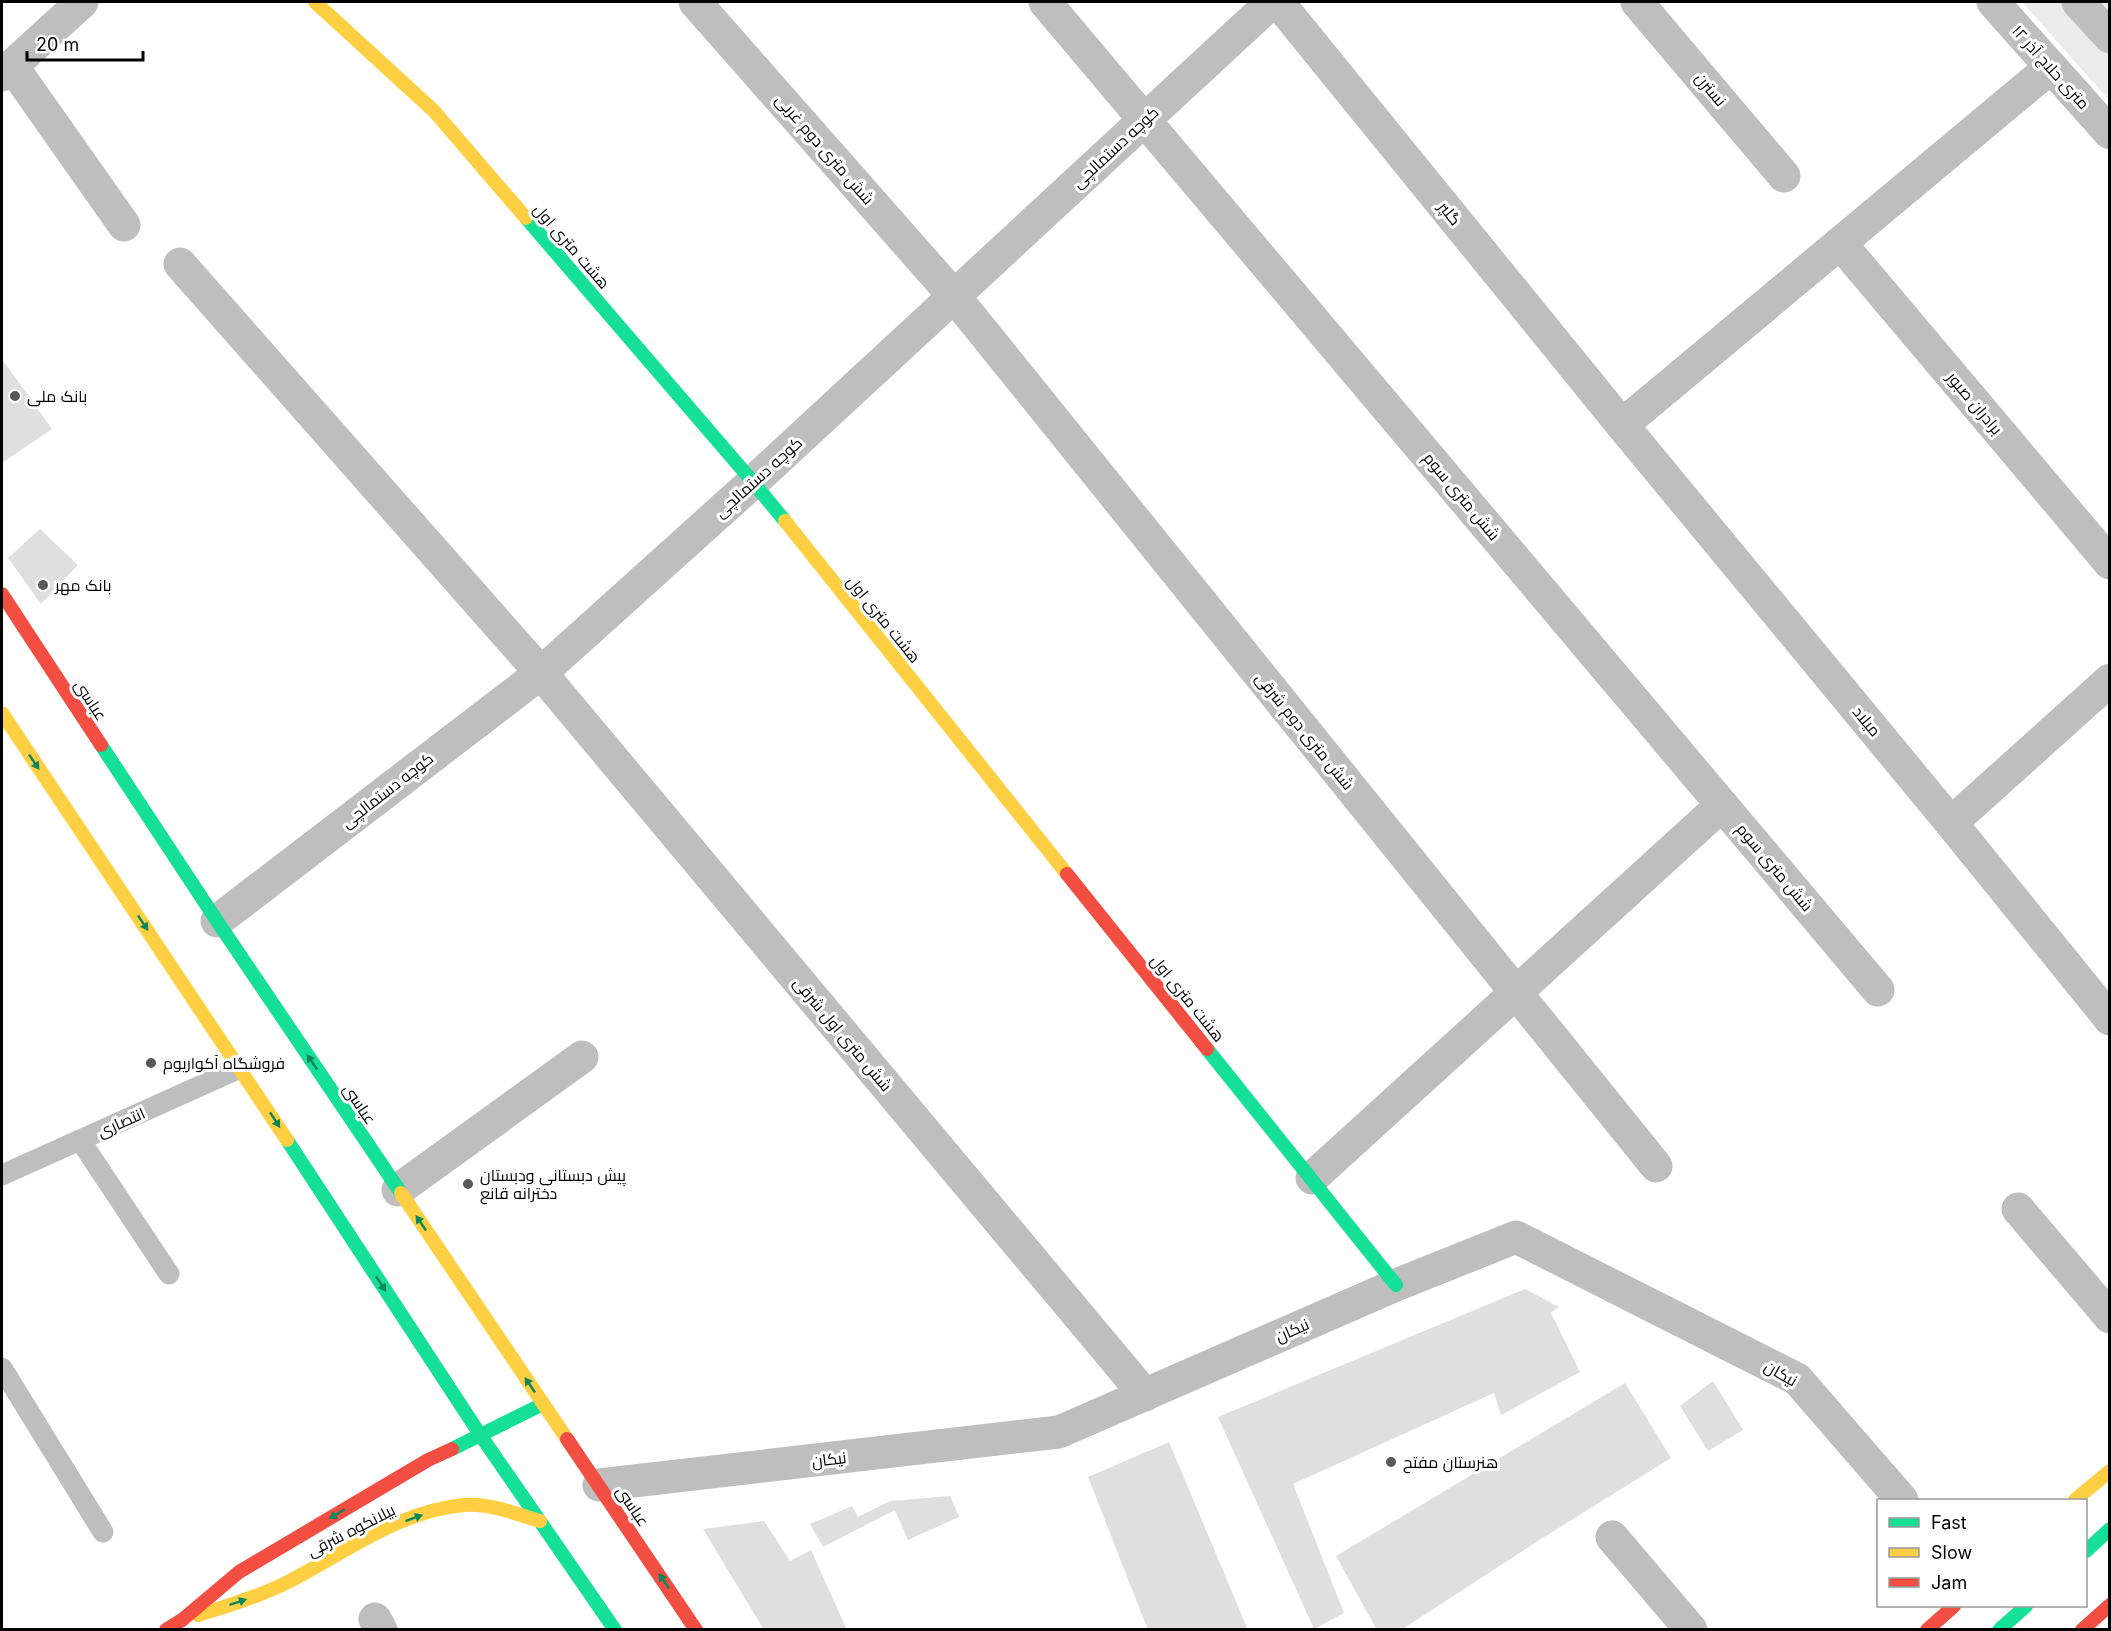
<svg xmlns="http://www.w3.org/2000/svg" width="2111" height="1631" viewBox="0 0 2111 1631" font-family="Inter,Cairo,sans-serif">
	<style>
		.green { fill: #ebebeb }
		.building { fill: #dfdfdf }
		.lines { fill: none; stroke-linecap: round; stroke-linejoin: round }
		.lane { stroke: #bebebe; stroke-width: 21 }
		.street { stroke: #bebebe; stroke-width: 33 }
		.fast { stroke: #16e098; stroke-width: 14 }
		.slow { stroke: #ffcf43; stroke-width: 14 }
		.jam { stroke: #f24e42; stroke-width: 14 }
		.oneway { fill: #0d865b }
		.poi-dot { fill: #595959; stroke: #fff; stroke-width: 2 }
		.labels { text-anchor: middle; stroke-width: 6; stroke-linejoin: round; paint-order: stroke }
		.street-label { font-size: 16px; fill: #000; stroke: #fff }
		.poi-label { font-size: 16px; fill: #000; stroke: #fff; text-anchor: start }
	</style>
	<rect width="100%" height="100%" fill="#fff"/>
	<!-- green -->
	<path class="green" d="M 2022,2 L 2109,2 L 2109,100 Z"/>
	<!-- building -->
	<g class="building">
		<path d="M 4,362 L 52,429 L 2,463 L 2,363 Z"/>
		<path d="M 40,529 L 78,565 L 41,604 L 8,558 Z"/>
		<path d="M 1525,1289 L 1559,1307 L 1551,1313 L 1580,1372 L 1501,1415 L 1494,1393 L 1293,1484 L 1344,1613 L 1314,1629 L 1218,1417 Z"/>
		<path d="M 1713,1381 L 1743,1430 L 1708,1451 L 1680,1406 Z"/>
		<path d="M 1625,1383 L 1671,1458 L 1541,1539 L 1401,1630 L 1377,1630 L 1336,1556 Z"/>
		<path d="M 1169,1442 L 1248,1630 L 1148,1630 L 1088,1477 Z"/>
		<path d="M 950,1496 L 959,1517 L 908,1540 L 895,1510 L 823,1547 L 810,1524 L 852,1506 L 858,1517 L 890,1501 Z"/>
		<path d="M 764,1521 L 790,1561 L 811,1550 L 847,1630 L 764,1630 L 703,1529 Z"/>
	</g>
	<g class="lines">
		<!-- lane -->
		<g class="lane">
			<path d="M 80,1140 L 169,1274"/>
			<path d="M 2,1175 L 240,1068"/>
			<path d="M 2,1368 L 103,1532"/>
		</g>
		<!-- street -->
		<g class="street">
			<path d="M 695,2 L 954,296 L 1656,1166"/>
			<path d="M 1045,2 L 1878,990"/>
			<path d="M 1278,2 L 1622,425 L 1951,823 L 2110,1019"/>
			<path d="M 1637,2 L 1784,176"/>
			<path d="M 1993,2 L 2110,133"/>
			<path d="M 2078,2 L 2110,37"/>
			<path d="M 12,66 L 124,225"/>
			<path d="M 2,75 L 82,2"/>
			<path d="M 1840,243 L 2110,563"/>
			<path d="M 180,264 L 541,673 L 1145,1395"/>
			<path d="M 1622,425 L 2050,68"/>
			<path d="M 1951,823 L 2110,680"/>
			<path d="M 217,921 L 541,673 L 753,482 L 1272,2"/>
			<path d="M 1312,1178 L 1722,805"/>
			<path d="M 398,1190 L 582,1057"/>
			<path d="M 2018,1209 L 2110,1317"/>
			<path d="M 599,1485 L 1059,1432 L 1396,1285 L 1516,1237 L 1797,1379 L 1902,1500"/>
			<path d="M 1612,1537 L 1691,1630"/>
			<path d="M 375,1619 L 381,1630"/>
		</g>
		<!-- fast -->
		<g class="fast">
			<path d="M 526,218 L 753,482 L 785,521"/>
			<path d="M 101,745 L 217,921 L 401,1193"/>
			<path d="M 1207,1049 L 1396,1285"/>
			<path d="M 287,1140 L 481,1436 L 615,1630"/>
			<path d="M 452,1449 L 543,1404"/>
			<path d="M 2086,1551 L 2110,1529"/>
			<path d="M 1999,1630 L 2026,1606"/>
		</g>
		<!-- slow -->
		<g class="slow">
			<path d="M 315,2 L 434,111 L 526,218"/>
			<path d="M 785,521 L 1067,874"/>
			<path d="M 2,713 L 287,1140"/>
			<path d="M 401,1193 L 567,1439"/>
			<path d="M 2075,1500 L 2110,1471"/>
			<path d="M 198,1615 C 227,1606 257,1597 284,1584 C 342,1555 397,1511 464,1505 C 490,1503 516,1514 540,1521"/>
		</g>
		<!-- jam -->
		<g class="jam">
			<path d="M 2,594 L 101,745"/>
			<path d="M 1067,874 L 1207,1049"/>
			<path d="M 567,1439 L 696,1630"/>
			<path d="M 166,1630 L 182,1620 L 239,1572 L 428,1460 L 452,1449"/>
			<path d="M 1927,1630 L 1954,1606"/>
			<path d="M 2082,1630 L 2110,1605"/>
		</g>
	</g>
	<!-- one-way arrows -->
	<defs><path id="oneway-solid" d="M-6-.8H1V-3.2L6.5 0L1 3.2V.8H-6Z" transform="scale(1.5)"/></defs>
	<g class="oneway">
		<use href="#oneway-solid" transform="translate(34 762) rotate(56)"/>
		<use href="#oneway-solid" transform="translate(143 923) rotate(56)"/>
		<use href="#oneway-solid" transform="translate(312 1062) rotate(-124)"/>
		<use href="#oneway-solid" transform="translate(275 1120) rotate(57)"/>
		<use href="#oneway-solid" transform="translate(421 1223) rotate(-124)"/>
		<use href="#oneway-solid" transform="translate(381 1284) rotate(57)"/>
		<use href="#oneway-solid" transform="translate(530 1385) rotate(-124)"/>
		<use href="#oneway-solid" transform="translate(337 1514) rotate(149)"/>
		<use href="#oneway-solid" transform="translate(414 1518) rotate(-20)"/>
		<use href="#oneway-solid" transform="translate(664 1581) rotate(-124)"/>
		<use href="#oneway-solid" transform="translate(238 1602) rotate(-18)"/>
	</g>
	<!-- markers -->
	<g class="poi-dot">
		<circle cx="15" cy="396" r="6"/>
		<circle cx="43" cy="585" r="6"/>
		<circle cx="151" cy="1063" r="6"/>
		<circle cx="468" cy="1184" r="6"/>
		<circle cx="1391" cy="1462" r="6"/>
	</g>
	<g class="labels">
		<!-- street labels -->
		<g class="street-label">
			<text transform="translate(2051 67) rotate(48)" y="6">۱۲ متری حلاج آذر</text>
			<text transform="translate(1711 89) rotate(50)" y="6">نسترن</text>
			<text transform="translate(1115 147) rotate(-43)" y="6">کوچه دستمالچی</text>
			<text transform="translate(825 149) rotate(49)" y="6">شش متری دوم غربی</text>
			<text transform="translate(1450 213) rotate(51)" y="6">گلپر</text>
			<text transform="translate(572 246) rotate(49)" y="6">هشت متری اول</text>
			<text transform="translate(1975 403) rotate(50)" y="6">برادران صبور</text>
			<text transform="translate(758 477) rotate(-42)" y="6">کوچه دستمالچی</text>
			<text transform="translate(1462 496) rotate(50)" y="6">شش متری سوم</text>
			<text transform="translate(884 619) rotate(51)" y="6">هشت متری اول</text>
			<text transform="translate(91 700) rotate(57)" y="6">عباسى</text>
			<text transform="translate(1867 721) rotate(50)" y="6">میلاد</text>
			<text transform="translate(1305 731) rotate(51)" y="6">شش متری دوم شرقی</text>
			<text transform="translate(387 790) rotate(-38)" y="6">کوچه دستمالچی</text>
			<text transform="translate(1775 867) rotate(50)" y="6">شش متری سوم</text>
			<text transform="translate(1188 998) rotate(51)" y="6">هشت متری اول</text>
			<text transform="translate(843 1034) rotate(50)" y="6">شش متری اول شرقی</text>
			<text transform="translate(360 1104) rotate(56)" y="6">عباسى</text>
			<text transform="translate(121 1122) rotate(-24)" y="6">انتصاری</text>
			<text transform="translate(1292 1330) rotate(-24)" y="6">نیکان</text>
			<text transform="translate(1781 1373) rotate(30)" y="6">نیکان</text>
			<text transform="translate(829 1459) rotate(-7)" y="6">نیکان</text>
			<text transform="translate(633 1506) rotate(56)" y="6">عباسى</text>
			<text transform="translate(351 1530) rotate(-27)" y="6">بیلانکوه شرقی</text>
		</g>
		<!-- poi labels -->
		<g class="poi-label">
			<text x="27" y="402">بانک ملی</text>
			<text x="55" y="591">بانک مهر</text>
			<text x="163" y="1069">فروشگاه آکواریوم</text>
			<text x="480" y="1181">پیش دبستانی ودبستان<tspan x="480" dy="18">دخترانه قانع</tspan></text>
			<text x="1403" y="1468">هنرستان مفتح</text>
		</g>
	</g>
	<!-- border -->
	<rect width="2111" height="1631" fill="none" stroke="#000000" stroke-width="6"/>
	<!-- legend -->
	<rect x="1877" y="1499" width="210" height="108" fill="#ffffff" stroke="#999999" stroke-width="1.5"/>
	<rect x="1889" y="1518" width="30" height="9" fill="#16e098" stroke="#999999" stroke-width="1.5"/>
	<text x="1931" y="1529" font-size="18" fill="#000000">Fast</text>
	<rect x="1889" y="1548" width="30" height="9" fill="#ffcf43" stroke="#999999" stroke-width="1.5"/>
	<text x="1931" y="1559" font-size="18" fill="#000000">Slow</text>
	<rect x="1889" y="1578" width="30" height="9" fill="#f24e42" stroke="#999999" stroke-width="1.5"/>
	<text x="1931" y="1589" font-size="18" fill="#000000">Jam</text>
	<!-- scale -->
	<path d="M27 51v9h116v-9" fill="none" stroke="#000000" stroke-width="3"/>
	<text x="36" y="51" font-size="18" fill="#000000" stroke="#ffffff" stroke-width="4.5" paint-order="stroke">20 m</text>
</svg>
